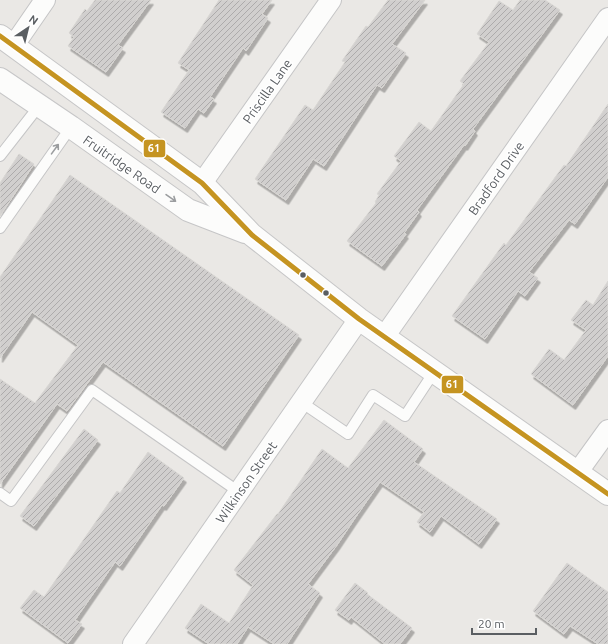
<svg xmlns="http://www.w3.org/2000/svg" width="608" height="644" viewBox="0 0 608 644" font-family="Ubuntu,sans-serif">
	<style>
		.building { fill: url(#building-hatch); stroke: #d9d7d4; filter: url(#shadow) }
		.lines { fill: none; stroke-linecap: round; stroke-linejoin: round }
		.service-casing { stroke: #c5c5c6; stroke-width: 12 }
		.minor-casing { stroke: #c5c5c6; stroke-width: 22 }
		.secondary-casing { stroke: #c6c6c7; stroke-width: 24 }
		.service { stroke: #fcfcfb; stroke-width: 10 }
		.minor { stroke: #fcfcfb; stroke-width: 20 }
		.secondary { stroke: #fcfcfb; stroke-width: 22 }
		.bus-1-casing { stroke: #fff; stroke-width: 8 }
		.bus-1 { stroke: #c59421; stroke-width: 5 }
		.oneway { stroke: #9b9d9f }
		.bus-dot { fill: #5a5e62; stroke: #fff; stroke-width: 1.5 }
		.labels { text-anchor: middle; stroke-width: 3; stroke-linejoin: round; paint-order: stroke }
		.street-label { font-size: 13px; fill: #5a5e62; stroke: #fff }
		.line-badge { stroke: #fff; stroke-width: 1.5 }
		.badge-label { font-size: 11px; text-anchor: middle; font-weight: bold; fill: #fff }
	</style>
	<defs>
		<pattern id="building-hatch" width="6" height="6" patternUnits="userSpaceOnUse"><rect width="6" height="6" fill="#d1cfce"/><path d="M-1 1l2-2M0 6l6-6M5 7l2-2" fill="none" stroke="#adabab"/></pattern>
		<filter id="shadow"><feDropShadow dx="2.5" dy="4.5" stdDeviation="0" flood-color="#0004"/></filter>
	</defs>
	<rect width="100%" height="100%" fill="#eae8e5"/>
	<!-- building -->
	<g class="building">
		<path d="M 95,0 L 151,0 L 118,45 L 123,48 L 106,72 L 68,46 L 74,37 L 69,33 L 85,9 L 87,11 Z"/>
		<path d="M 219,0 L 272,0 L 262,14 L 268,18 L 246,51 L 243,48 L 210,97 L 214,99 L 204,113 L 198,109 L 185,128 L 161,112 L 189,70 L 178,63 Z"/>
		<path d="M 388,0 L 425,0 L 392,44 L 406,53 L 382,88 L 377,85 L 324,166 L 313,159 L 286,200 L 255,179 L 305,105 L 313,110 L 345,62 L 342,61 L 366,26 L 368,27 Z"/>
		<path d="M 520,0 L 545,0 L 560,10 L 473,129 L 475,131 L 465,146 L 464,145 L 417,210 L 419,212 L 404,233 L 406,234 L 382,266 L 347,241 L 376,203 L 375,202 L 379,195 L 377,194 L 401,161 L 394,156 L 419,122 L 431,131 L 464,84 L 460,81 L 489,42 L 477,34 L 499,1 L 513,10 Z"/>
		<path d="M 608,104 L 608,177 L 575,224 L 569,220 L 529,272 L 538,278 L 525,296 L 518,291 L 485,339 L 452,316 L 504,243 L 506,245 L 564,165 L 566,166 Z"/>
		<path d="M 19,154 L 34,164 L 0,216 L 0,183 Z"/>
		<path d="M 70,175 L 299,335 L 223,446 L 103,362 L 67,411 L 57,404 L 0,484 L 0,379 L 35,403 L 78,345 L 32,312 L 0,358 L 0,277 Z"/>
		<path d="M 608,281 L 608,356 L 573,405 L 531,374 L 549,349 L 564,360 L 586,330 L 571,320 L 586,300 L 593,305 Z"/>
		<path d="M 384,420 L 423,449 L 414,462 L 497,519 L 479,544 L 441,516 L 430,532 L 417,522 L 424,512 L 380,482 L 353,521 L 337,545 L 308,584 L 320,593 L 287,644 L 274,644 L 248,627 L 237,644 L 209,644 L 185,628 L 201,604 L 229,623 L 253,585 L 234,570 L 277,514 L 278,514 L 322,449 L 348,468 Z"/>
		<path d="M 84,429 L 98,440 L 34,526 L 20,516 Z"/>
		<path d="M 148,452 L 184,478 L 164,506 L 162,505 L 120,566 L 115,562 L 75,620 L 82,624 L 68,643 L 20,608 L 34,590 L 44,597 L 117,491 L 120,493 Z"/>
		<path d="M 567,563 L 608,592 L 608,644 L 598,644 L 570,626 L 564,634 L 533,611 Z"/>
		<path d="M 355,583 L 368,593 L 367,594 L 412,628 L 400,644 L 385,644 L 351,617 L 349,620 L 335,610 Z"/>
	</g>
	<g class="lines">
		<defs>
			<g id="service">
				<path d="M 0,156 L 39,106"/>
				<path d="M 0,228 L 71,127"/>
				<path d="M 301,402 L 348,434 L 373,395 L 405,416 L 434,372"/>
				<path d="M 0,493 L 11,501 L 92,390 L 239,492"/>
			</g>
			<g id="minor">
				<path d="M 14,45 L 45,0"/>
				<path d="M 202,183 L 331,0"/>
				<path d="M 384,337 L 608,18"/>
				<path d="M 577,473 L 608,430"/>
				<path d="M 133,644 L 359,319"/>
			</g>
			<g id="secondary">
				<path d="M 0,36 L 202,183 L 252,235 L 359,319 L 608,494"/>
				<path d="M 0,79 L 71,127 L 188,210 L 245,232"/>
			</g>
		</defs>
		<!-- service casing -->
		<use href="#service" class="service-casing"/>
		<!-- minor casing -->
		<use href="#minor" class="minor-casing"/>
		<!-- secondary casing -->
		<use href="#secondary" class="secondary-casing"/>
		<!-- service -->
		<use href="#service" class="service"/>
		<!-- minor -->
		<use href="#minor" class="minor"/>
		<!-- secondary -->
		<use href="#secondary" class="secondary"/>
		<defs>
			<path id="bus-1" d="M 0,36 L 202,183 L 252,235 L 359,319 L 608,494"/>
		</defs>
		<!-- bus-1 casing -->
		<use href="#bus-1" class="bus-1-casing"/>
		<!-- bus-1 -->
		<use href="#bus-1" class="bus-1"/>
	</g>
	<!-- one-way arrows -->
	<defs><path id="oneway-shaft" d="M-6 0H5M1.5-3L5.5 0L1.5 3" fill="none" stroke-width="1.6" stroke-linecap="round" stroke-linejoin="round"/></defs>
	<g class="oneway">
		<use href="#oneway-shaft" transform="translate(55 149) rotate(-54)"/>
		<use href="#oneway-shaft" transform="translate(171 198) rotate(35)"/>
	</g>
	<!-- markers -->
	<g class="bus-dot">
		<circle cx="303" cy="275" r="3.5"/>
		<circle cx="326" cy="293" r="3.5"/>
	</g>
	<g class="labels">
		<!-- street labels -->
		<g class="street-label">
			<text transform="translate(267 91) rotate(-55)" y="5">Priscilla Lane</text>
			<text transform="translate(122 164) rotate(35)" y="5">Fruitridge Road</text>
			<text transform="translate(496 178) rotate(-55)" y="5">Bradford Drive</text>
			<text transform="translate(246 482) rotate(-55)" y="5">Wilkinson Street</text>
		</g>
	</g>
	<g class="line-badge">
		<rect x="143" y="139" width="23" height="19" rx="4" fill="#c59421"/>
		<rect x="441" y="375" width="23" height="19" rx="4" fill="#c59421"/>
	</g>
	<g class="badge-label">
		<text x="154" y="152">61</text>
		<text x="452" y="388">61</text>
	</g>
	<!-- north arrow -->
	<g transform="translate(28 28) rotate(35)" stroke="#ffffff" stroke-width="3" paint-order="stroke">
	<path d="M0-3L7 15L0 10L-7 15Z" fill="#5a5e62"/>
	<text y="-6" font-size="11" font-weight="bold" text-anchor="middle" fill="#5a5e62">N</text>
	</g>
	<!-- scale -->
	<path d="M472 628v6h64v-6" fill="none" stroke="#5a5e62" stroke-width="2"/>
	<text x="478" y="628" font-size="12" fill="#5a5e62" stroke="#ffffff" stroke-width="3" paint-order="stroke">20 m</text>
</svg>
